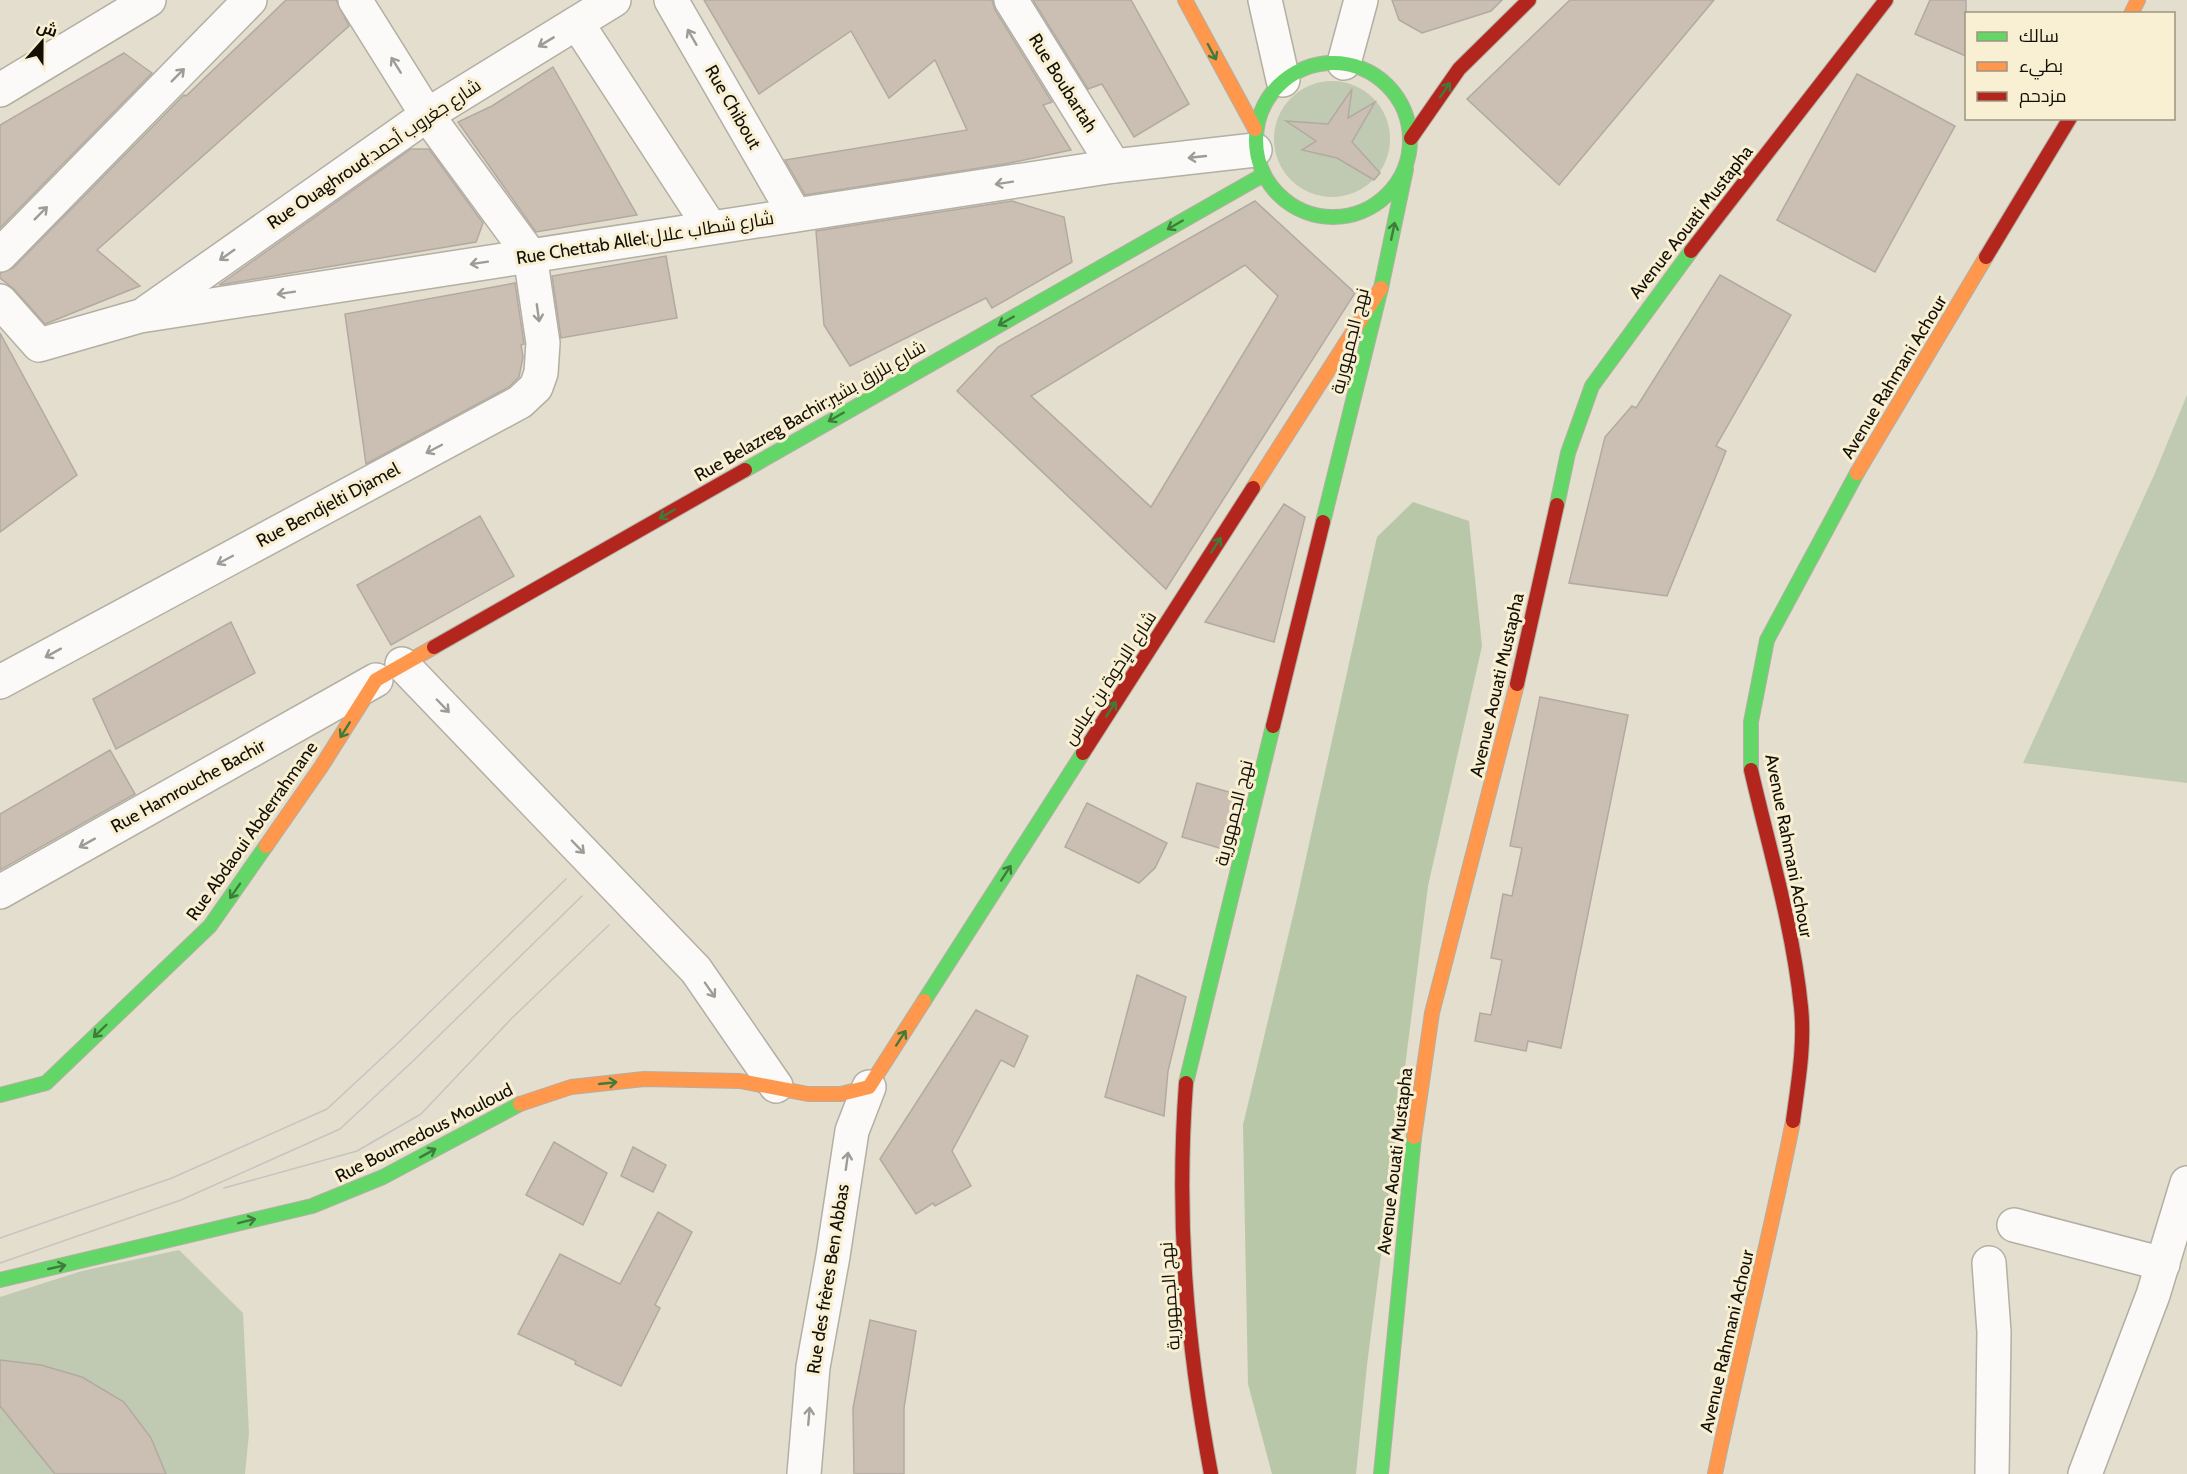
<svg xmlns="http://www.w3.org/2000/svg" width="2187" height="1474" viewBox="0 0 2187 1474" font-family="Cabin,Cairo,sans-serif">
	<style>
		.green { fill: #c0cab2 }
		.forest { fill: #b7c7a8 }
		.building { fill: #cbbfb4; stroke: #b2aaa1; stroke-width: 1.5; fill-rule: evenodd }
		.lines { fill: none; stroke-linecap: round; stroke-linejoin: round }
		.street-casing { stroke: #b3afa3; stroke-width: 36 }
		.fast-casing { stroke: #b3afa3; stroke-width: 16 }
		.slow-casing { stroke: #b3afa3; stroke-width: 16 }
		.jam-casing { stroke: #b3afa3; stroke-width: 16 }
		.street { stroke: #fbfaf8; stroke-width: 33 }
		.fast { stroke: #63d668; stroke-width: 14 }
		.slow { stroke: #ff974d; stroke-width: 14 }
		.jam { stroke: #b3261e; stroke-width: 14 }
		.tram { stroke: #c6c4c0; stroke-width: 1.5 }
		.oneway { stroke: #9e9c97 }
		.oneway2 { stroke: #3f7c3c }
		.labels { text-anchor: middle; stroke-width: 6; stroke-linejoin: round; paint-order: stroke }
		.street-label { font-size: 18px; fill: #120f06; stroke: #f9efd2 }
	</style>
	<rect width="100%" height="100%" fill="#e3dece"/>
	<!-- green -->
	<g class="green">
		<circle cx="1332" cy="139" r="58"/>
		<path d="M 2187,395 L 2187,783 L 2023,763 L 2155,473 Z"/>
		<path d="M 179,1250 L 243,1313 L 249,1433 L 245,1474 L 0,1474 L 0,1297 L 82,1271 Z"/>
	</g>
	<!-- forest -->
	<path class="forest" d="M 1413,502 L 1469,521 L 1482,646 L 1428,886 L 1367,1365 L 1356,1474 L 1272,1474 L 1248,1384 L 1243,1125 L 1296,903 L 1377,537 Z"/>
	<!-- building -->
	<g class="building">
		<path d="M 286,0 L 336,0 L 349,26 L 97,250 L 140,286 L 45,324 L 14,289 L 0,278 L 0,273 L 13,268 L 184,95 L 186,96 Z"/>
		<path d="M 704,0 L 992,0 L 995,10 L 1052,102 L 1043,105 L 1071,150 L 1005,164 L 805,195 L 785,160 L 967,130 L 935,60 L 889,98 L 851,31 L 759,94 Z"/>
		<path d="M 1033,0 L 1131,0 L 1189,104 L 1134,137 L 1102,84 L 1088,89 Z"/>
		<path d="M 1392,0 L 1502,0 L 1491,11 L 1422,33 L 1399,20 Z"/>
		<path d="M 1570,0 L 1714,0 L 1559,185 L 1467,99 Z"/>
		<path d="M 1930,0 L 1966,0 L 1966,56 L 1915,34 Z"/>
		<path d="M 124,53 L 152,73 L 0,228 L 0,125 Z"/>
		<path d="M 553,67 L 637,215 L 536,232 L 458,122 L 492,106 Z"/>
		<path d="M 1857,74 L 1955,126 L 1875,272 L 1777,220 Z"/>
		<path d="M 1352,89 L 1348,118 L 1375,102 L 1352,142 L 1380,173 L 1374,180 L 1337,158 L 1302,150 L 1316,141 L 1286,121 L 1328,124 Z"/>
		<path d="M 411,149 L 429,149 L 483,223 L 476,242 L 219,285 Z"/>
		<path d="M 1012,201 L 1064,217 L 1072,262 L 992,308 L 986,298 L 850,366 L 824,325 L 816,231 Z"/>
		<path d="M 1255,201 L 1355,293 L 1166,589 L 957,391 L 998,347 ZM 1245,265 L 1278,296 L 1151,507 L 1031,396 Z"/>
		<path d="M 666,256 L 677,318 L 561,338 L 552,276 Z"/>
		<path d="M 1720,275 L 1791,315 L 1716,446 L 1726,451 L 1667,596 L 1569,583 L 1605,437 L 1632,406 L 1636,408 Z"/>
		<path d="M 515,283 L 524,344 L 521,345 L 523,357 L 519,377 L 509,387 L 366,464 L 345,314 Z"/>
		<path d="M 0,333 L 77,475 L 0,532 Z"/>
		<path d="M 1284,504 L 1305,517 L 1274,642 L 1205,622 Z"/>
		<path d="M 480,516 L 514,576 L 391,645 L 357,585 Z"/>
		<path d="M 231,622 L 255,673 L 116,749 L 93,699 Z"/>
		<path d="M 1540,697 L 1628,715 L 1561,1048 L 1528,1041 L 1526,1051 L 1475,1041 L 1480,1013 L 1491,1015 L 1502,960 L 1491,958 L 1503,894 L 1512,896 L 1522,848 L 1510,846 Z"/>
		<path d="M 110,750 L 135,794 L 0,870 L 0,814 Z"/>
		<path d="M 1197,783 L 1236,794 L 1223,849 L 1182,837 Z"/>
		<path d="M 1087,803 L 1167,843 L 1155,868 L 1139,883 L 1065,847 Z"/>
		<path d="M 1137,975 L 1186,997 L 1168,1071 L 1164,1116 L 1105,1097 Z"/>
		<path d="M 976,1010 L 1028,1036 L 1014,1067 L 1001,1060 L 952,1151 L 971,1186 L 935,1206 L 933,1203 L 916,1214 L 880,1159 Z"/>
		<path d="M 554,1142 L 607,1173 L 583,1225 L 526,1195 Z"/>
		<path d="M 633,1147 L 666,1165 L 653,1192 L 621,1176 Z"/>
		<path d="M 658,1212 L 692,1232 L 655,1305 L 660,1308 L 621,1386 L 575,1364 L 576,1361 L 518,1334 L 560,1254 L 620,1284 Z"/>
		<path d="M 870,1320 L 916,1331 L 904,1408 L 904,1474 L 854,1474 L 853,1408 Z"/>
		<path d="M 0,1360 L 41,1365 L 82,1377 L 124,1402 L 151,1438 L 166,1474 L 55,1474 L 0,1406 Z"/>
	</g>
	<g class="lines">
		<defs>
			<g id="street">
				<path d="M 671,0 L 795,215"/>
				<path d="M 1011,0 L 1114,166"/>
				<path d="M 1265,0 L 1283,80"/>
				<path d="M 577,23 L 710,227"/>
				<path d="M 1344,63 L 1361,0"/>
				<path d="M 0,90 L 149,0"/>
				<path d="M 0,255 L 250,0"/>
				<path d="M 0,301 L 39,345 L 140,316 L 1114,166 L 1255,150"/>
				<path d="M 147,312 L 427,115 L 614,0"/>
				<path d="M 402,664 L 696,970 L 776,1086"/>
				<path d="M 0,682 L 520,402 L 536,387 L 541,373 L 543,343 L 530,255 L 427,115 L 355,0"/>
				<path d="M 0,892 L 376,680"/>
				<path d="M 2014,1225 L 2163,1264"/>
				<path d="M 1989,1263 L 1994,1332 L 1992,1474"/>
				<path d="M 804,1474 L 813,1367 L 833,1256 L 852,1131 L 869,1087"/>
				<path d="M 2085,1474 L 2153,1295 L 2187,1183"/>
			</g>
			<g id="fast">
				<circle cx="1333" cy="140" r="77"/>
				<path d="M 745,470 L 1263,175"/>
				<path d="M 1557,505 L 1568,453 L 1592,386 L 1691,251"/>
				<path d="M 1323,522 L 1381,288 L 1406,169"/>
				<path d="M 1751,770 L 1751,722 L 1767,640 L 1857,473"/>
				<path d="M 924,1001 L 1083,753"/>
				<path d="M 1186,1083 L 1273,726"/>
				<path d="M 0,1095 L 46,1083 L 210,926 L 266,846"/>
				<path d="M 0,1280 L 312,1206 L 383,1177 L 520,1104"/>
				<path d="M 1381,1474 L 1414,1137"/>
			</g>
			<g id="slow">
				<path d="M 1185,0 L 1255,129"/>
				<path d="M 2131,14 L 2138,0"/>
				<path d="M 1857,473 L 1986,257"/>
				<path d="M 1253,488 L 1381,288"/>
				<path d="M 266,846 L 321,767 L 376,680 L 434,647"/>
				<path d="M 520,1104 L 571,1087 L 644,1079 L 740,1081 L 808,1094 L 841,1094 L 869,1087 L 924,1001"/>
				<path d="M 1414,1137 L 1432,1013 L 1517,684"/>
				<path d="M 1715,1474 C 1739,1356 1770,1239 1793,1121"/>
			</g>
			<g id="jam">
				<path d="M 1411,138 L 1459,69 L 1529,0"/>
				<path d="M 1691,251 L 1886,0"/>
				<path d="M 1986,257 L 2070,118"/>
				<path d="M 434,647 L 745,470"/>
				<path d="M 1517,684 L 1557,505"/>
				<path d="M 1273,726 L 1323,522"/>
				<path d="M 1083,753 L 1253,488"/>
				<path d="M 1751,770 C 1769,848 1793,927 1801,1007 C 1805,1045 1798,1083 1793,1121"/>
				<path d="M 1186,1083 C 1176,1219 1186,1340 1211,1474"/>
			</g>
		</defs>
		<!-- street casing -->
		<use href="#street" class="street-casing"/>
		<!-- fast casing -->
		<use href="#fast" class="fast-casing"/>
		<!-- slow casing -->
		<use href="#slow" class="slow-casing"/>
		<!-- jam casing -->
		<use href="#jam" class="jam-casing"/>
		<!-- street -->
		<use href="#street" class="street"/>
		<!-- fast -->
		<use href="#fast" class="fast"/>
		<!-- slow -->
		<use href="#slow" class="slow"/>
		<!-- jam -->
		<use href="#jam" class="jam"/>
		<!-- tram -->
		<g class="tram">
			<path d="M 224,1188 L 357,1151 L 421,1114 L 512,1018 L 609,925"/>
			<path d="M 0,1238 L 172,1178 L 327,1109 L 397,1044 L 566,879"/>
			<path d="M 0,1263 L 181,1200 L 340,1129 L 413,1061 L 582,896"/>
		</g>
	</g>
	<!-- one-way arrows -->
	<defs><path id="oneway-shaft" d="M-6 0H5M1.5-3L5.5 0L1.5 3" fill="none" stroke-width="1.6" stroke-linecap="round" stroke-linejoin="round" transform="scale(1.5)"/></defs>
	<g class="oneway">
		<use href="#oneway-shaft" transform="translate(692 37) rotate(-120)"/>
		<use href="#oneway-shaft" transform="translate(546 42) rotate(149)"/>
		<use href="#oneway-shaft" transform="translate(396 65) rotate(-122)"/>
		<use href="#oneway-shaft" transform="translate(178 75) rotate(-45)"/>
		<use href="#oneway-shaft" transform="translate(1197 157) rotate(174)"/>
		<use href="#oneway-shaft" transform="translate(1004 183) rotate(171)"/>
		<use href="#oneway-shaft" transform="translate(41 213) rotate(-45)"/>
		<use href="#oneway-shaft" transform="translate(227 255) rotate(145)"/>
		<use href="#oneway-shaft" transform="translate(479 263) rotate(171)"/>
		<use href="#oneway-shaft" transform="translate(286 293) rotate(171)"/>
		<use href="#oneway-shaft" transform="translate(538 313) rotate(82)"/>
		<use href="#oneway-shaft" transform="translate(434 449) rotate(152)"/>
		<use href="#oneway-shaft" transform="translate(225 560) rotate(152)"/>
		<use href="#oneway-shaft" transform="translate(53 653) rotate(151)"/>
		<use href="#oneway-shaft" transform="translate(443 706) rotate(46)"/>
		<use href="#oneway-shaft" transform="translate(87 843) rotate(151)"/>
		<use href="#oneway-shaft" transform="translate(578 847) rotate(46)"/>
		<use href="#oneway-shaft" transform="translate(710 990) rotate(55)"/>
		<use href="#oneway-shaft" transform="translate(847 1161) rotate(-82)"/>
		<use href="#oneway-shaft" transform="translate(809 1416) rotate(-85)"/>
	</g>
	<g class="oneway2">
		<use href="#oneway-shaft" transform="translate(1212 52) rotate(62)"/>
		<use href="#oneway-shaft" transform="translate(1445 90) rotate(-55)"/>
		<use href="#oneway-shaft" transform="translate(1175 225) rotate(150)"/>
		<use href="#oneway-shaft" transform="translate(1393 231) rotate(-78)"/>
		<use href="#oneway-shaft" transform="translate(1006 321) rotate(150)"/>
		<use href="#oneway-shaft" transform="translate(836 417) rotate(150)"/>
		<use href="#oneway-shaft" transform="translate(667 514) rotate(150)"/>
		<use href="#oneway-shaft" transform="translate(1216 545) rotate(-57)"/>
		<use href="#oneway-shaft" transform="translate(1111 709) rotate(-57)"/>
		<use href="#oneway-shaft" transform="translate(345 730) rotate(122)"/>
		<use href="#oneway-shaft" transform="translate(1006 873) rotate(-57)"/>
		<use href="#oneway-shaft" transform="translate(235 891) rotate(125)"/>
		<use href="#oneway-shaft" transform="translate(100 1031) rotate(136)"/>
		<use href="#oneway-shaft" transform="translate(901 1038) rotate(-57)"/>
		<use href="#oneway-shaft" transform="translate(608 1083) rotate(-6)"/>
		<use href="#oneway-shaft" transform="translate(428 1153) rotate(-29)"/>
		<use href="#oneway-shaft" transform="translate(247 1221) rotate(-14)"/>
		<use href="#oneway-shaft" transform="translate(57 1267) rotate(-13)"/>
	</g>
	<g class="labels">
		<!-- street labels -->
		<g class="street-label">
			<text transform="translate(1063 83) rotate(58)" y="6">Rue Boubartah</text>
			<text transform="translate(733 107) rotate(60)" y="6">Rue Chibout</text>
			<text transform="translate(374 154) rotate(-34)" y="6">Rue Ouaghroud;شارع جغروب أحمد</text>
			<text transform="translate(1691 222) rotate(-52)" y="6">Avenue Aouati Mustapha</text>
			<text transform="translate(645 238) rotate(-9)" y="6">Rue Chettab Allel;شارع شطاب علال</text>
			<text transform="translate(1350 341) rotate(-76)" y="6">نهج الجمهورية</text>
			<text transform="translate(1894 377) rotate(-59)" y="6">Avenue Rahmani Achour</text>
			<text transform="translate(810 411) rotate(-30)" y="6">Rue Belazreg Bachir;شارع بلزرق بشير</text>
			<text transform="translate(328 505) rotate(-28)" y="6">Rue Bendjelti Djamel</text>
			<text transform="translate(1110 678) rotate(-57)" y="6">شارع الإخوة بن عباس</text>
			<text transform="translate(1497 685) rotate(-77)" y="6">Avenue Aouati Mustapha</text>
			<text transform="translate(188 786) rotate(-29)" y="6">Rue Hamrouche Bachir</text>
			<text transform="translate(1234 813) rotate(-76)" y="6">نهج الجمهورية</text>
			<text transform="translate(252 831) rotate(-55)" y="6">Rue Abdaoui Abderrahmane</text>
			<text transform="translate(1789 846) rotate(79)" y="6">Avenue Rahmani Achour</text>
			<text transform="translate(424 1133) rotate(-27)" y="6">Rue Boumedous Mouloud</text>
			<text transform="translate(1395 1161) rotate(-83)" y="6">Avenue Aouati Mustapha</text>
			<text transform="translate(828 1279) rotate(-81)" y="6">Rue des frères Ben Abbas</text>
			<text transform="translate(1170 1296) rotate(-94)" y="6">نهج الجمهورية</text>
			<text transform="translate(1727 1341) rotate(-77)" y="6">Avenue Rahmani Achour</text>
		</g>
	</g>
	<!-- legend -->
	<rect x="1965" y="12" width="210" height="108" fill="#f9efd2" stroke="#9d9580" stroke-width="1.5"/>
	<rect x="1977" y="32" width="30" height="9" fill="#63d668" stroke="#9d9580" stroke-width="1.5"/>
	<text x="2019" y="42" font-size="18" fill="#120f06">سالك</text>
	<rect x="1977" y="62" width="30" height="9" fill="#ff974d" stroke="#9d9580" stroke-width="1.5"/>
	<text x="2019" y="72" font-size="18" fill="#120f06">بطيء</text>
	<rect x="1977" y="92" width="30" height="9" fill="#b3261e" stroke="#9d9580" stroke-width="1.5"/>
	<text x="2019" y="102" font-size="18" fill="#120f06">مزدحم</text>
	<!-- north arrow -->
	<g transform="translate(42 42) rotate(21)" stroke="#f9efd2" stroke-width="4.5" paint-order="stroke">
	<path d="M0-4.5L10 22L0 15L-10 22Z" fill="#120f06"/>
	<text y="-9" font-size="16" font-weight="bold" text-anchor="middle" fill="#120f06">ش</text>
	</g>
</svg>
